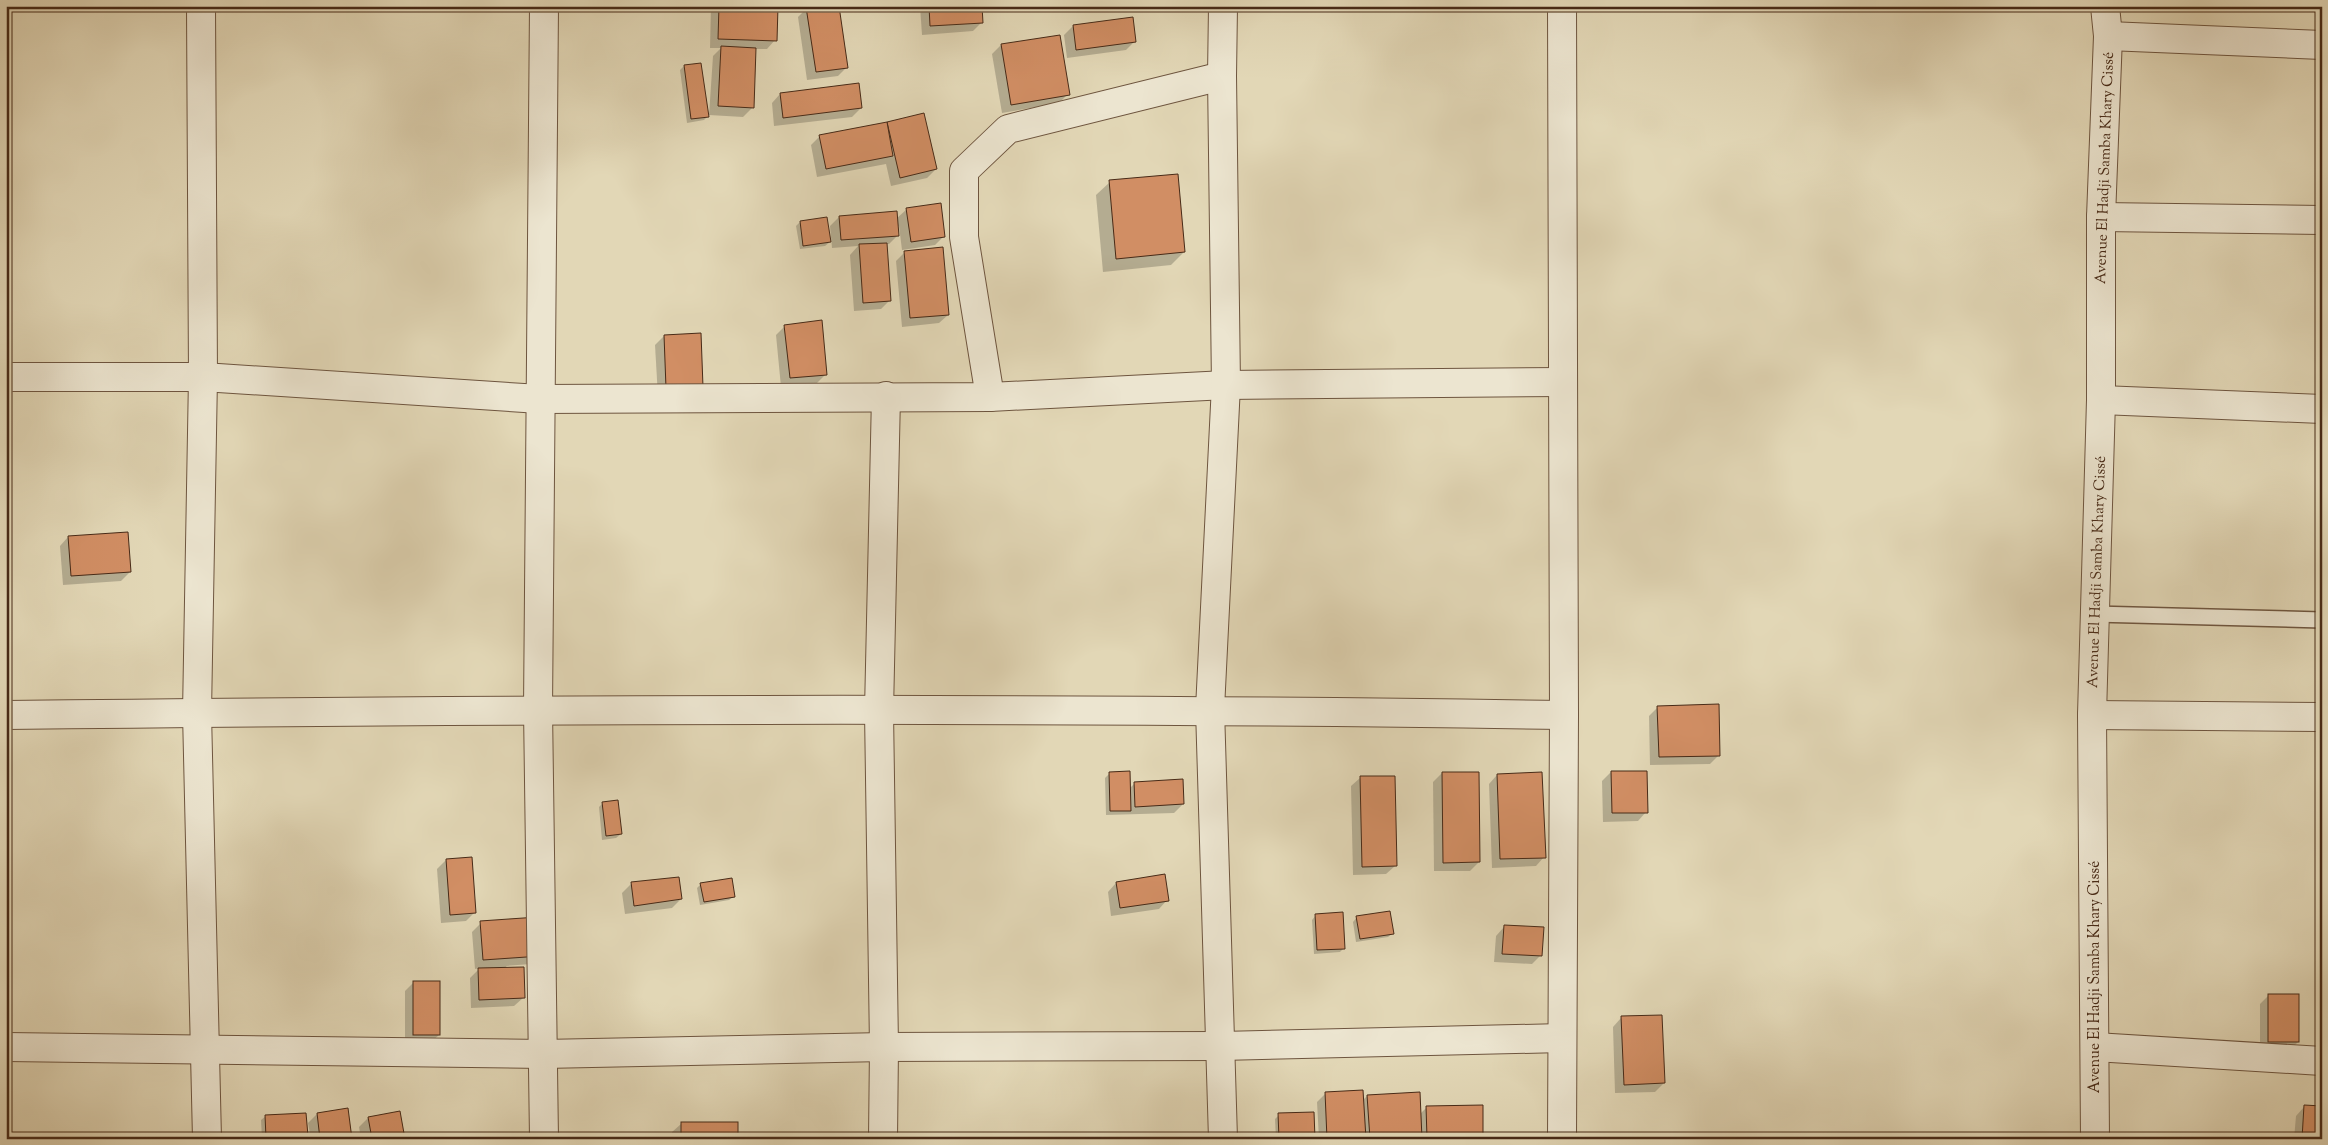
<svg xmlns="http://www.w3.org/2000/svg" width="2328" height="1145" viewBox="0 0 2328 1145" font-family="'Sorts Mill Goudy',serif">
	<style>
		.shadow { fill: #0003 }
		.building { fill: #d18e64; stroke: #472a17 }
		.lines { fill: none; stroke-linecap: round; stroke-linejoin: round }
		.service-casing { stroke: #6e553f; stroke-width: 18 }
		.minor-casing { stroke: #6e553f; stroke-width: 30 }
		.service { stroke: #ece5d0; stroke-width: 15 }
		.minor { stroke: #ece5d0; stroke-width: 28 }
		.labels { text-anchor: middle; stroke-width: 4; stroke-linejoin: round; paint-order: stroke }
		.street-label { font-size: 15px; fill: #472a17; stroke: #ece5d0 }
	</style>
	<rect width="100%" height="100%" fill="#e2d7b6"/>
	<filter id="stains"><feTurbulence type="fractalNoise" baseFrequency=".004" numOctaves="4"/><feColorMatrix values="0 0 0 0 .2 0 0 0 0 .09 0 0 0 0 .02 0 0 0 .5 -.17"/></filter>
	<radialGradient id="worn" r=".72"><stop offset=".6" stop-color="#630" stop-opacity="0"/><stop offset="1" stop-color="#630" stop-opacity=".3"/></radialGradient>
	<!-- shadow -->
	<g class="shadow">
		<path d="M 711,6 L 777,6 L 775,40 L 767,49 L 755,49 L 752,108 L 743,117 L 709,115 L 713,56 L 721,48 L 710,48 Z"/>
		<path d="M 820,6 L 838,6 L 847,67 L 838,76 L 807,80 L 798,17 L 807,8 Z"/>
		<path d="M 920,6 L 981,6 L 982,22 L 973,31 L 922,35 Z"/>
		<path d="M 1073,26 L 1135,41 L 1126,50 L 1067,58 L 1064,35 Z"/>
		<path d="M 1001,45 L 1068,94 L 1059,103 L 1002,113 L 992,54 Z"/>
		<path d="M 700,64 L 708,116 L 704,120 L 687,123 L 680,70 L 684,66 Z"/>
		<path d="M 780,94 L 861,108 L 852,117 L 774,126 L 772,103 Z"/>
		<path d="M 923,115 L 936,169 L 927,178 L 891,186 L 886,164 L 817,177 L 811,145 L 820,136 Z"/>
		<path d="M 1110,182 L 1184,252 L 1171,265 L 1103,272 L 1096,195 Z"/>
		<path d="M 907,209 L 944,236 L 935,245 L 902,250 L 899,226 L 897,226 L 898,235 L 889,244 L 886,244 L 890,300 L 881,309 L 854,311 L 850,255 L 858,246 L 832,248 L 830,226 L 839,217 L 896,219 Z"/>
		<path d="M 800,222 L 830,242 L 825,246 L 800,249 L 796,226 Z"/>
		<path d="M 906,251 L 948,315 L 939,323 L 902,327 L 896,261 Z"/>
		<path d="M 785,326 L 826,374 L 817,383 L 781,387 L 776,335 Z"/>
		<path d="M 664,336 L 693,395 L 658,397 L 655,345 Z"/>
		<path d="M 68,537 L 130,572 L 121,581 L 63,585 L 60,546 Z"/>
		<path d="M 1658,707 L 1719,755 L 1710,764 L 1650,765 L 1649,716 Z"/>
		<path d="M 1611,772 L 1646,812 L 1638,821 L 1603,822 L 1602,781 Z"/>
		<path d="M 1442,773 L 1479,862 L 1470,871 L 1434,871 L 1433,782 Z"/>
		<path d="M 1109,774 L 1129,789 L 1134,784 L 1183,804 L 1174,813 L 1106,815 L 1105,778 Z"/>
		<path d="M 1497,775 L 1544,857 L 1536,866 L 1492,868 L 1489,784 Z"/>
		<path d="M 1360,778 L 1395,866 L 1386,874 L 1353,875 L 1351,786 Z"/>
		<path d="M 603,803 L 621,834 L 616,838 L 602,840 L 599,807 Z"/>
		<path d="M 446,860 L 475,912 L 466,921 L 441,923 L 437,869 Z"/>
		<path d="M 1116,883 L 1167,900 L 1159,909 L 1111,916 L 1108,892 Z"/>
		<path d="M 631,884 L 681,899 L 672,908 L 625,914 L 622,893 Z"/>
		<path d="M 701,884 L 734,896 L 729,900 L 700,905 L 697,888 Z"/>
		<path d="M 1316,915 L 1344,948 L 1340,952 L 1314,954 L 1312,920 Z"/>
		<path d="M 1357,917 L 1393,933 L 1388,937 L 1356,942 L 1353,922 Z"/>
		<path d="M 537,918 L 531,964 L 506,966 L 523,998 L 514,1006 L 471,1008 L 470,978 L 480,968 L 475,969 L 472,932 L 481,923 Z"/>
		<path d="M 1504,927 L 1541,955 L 1532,964 L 1494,962 L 1496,936 Z"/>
		<path d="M 414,982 L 439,1035 L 430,1043 L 405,1044 L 405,991 Z"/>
		<path d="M 2269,995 L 2298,1042 L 2289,1051 L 2260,1051 L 2260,1004 Z"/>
		<path d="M 1621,1018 L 1664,1083 L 1655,1092 L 1615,1093 L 1613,1027 Z"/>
		<path d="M 1326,1093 L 1362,1101 L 1367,1096 L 1420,1114 L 1427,1107 L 1482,1136 L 1479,1139 L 1319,1139 L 1317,1102 Z"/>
		<path d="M 2304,1107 L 2322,1139 L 2294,1139 L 2296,1116 Z"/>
		<path d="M 399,1113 L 404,1139 L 361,1139 L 359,1127 L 368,1118 Z"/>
		<path d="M 317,1114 L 351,1139 L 311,1139 L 308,1123 Z"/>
		<path d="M 1279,1115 L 1314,1139 L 1276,1139 L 1275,1119 Z"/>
		<path d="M 266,1116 L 306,1135 L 303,1139 L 262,1139 L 261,1120 Z"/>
		<path d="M 681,1124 L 737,1139 L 672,1139 L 672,1132 Z"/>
	</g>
	<!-- building -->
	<g class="building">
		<path d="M 719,6 L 778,6 L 777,41 L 718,39 Z"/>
		<path d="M 839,6 L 848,68 L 816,72 L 806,7 Z"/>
		<path d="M 929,6 L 982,6 L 983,23 L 930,26 Z"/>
		<path d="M 1133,17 L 1136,42 L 1076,50 L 1073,25 Z"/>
		<path d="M 1060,35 L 1070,95 L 1011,105 L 1001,44 Z"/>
		<path d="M 721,46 L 756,48 L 754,108 L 718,106 Z"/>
		<path d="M 701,63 L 709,117 L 691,119 L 684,65 Z"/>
		<path d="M 859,83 L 862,108 L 783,118 L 780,93 Z"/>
		<path d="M 924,113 L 937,169 L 900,178 L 887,122 Z"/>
		<path d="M 887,122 L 893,156 L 826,169 L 819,135 Z"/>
		<path d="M 1178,174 L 1185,252 L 1116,259 L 1109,180 Z"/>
		<path d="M 941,203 L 945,237 L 911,242 L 906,208 Z"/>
		<path d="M 897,211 L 899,236 L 841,240 L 839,216 Z"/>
		<path d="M 827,217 L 831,242 L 803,246 L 800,221 Z"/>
		<path d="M 887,243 L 891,301 L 863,303 L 859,244 Z"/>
		<path d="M 943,247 L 949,315 L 910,318 L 904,251 Z"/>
		<path d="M 822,320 L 827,375 L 790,378 L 784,325 Z"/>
		<path d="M 701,333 L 703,387 L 666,388 L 664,335 Z"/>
		<path d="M 128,532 L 131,572 L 71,576 L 68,536 Z"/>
		<path d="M 1719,704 L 1720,756 L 1659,757 L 1657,706 Z"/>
		<path d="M 1130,771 L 1131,811 L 1110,811 L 1109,772 Z"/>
		<path d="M 1611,771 L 1647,771 L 1648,813 L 1612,813 Z"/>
		<path d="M 1442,772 L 1479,772 L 1480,862 L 1443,863 Z"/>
		<path d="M 1542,772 L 1546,858 L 1500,859 L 1497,774 Z"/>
		<path d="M 1360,776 L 1395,776 L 1397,866 L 1362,867 Z"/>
		<path d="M 1183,779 L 1184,804 L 1135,807 L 1134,782 Z"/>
		<path d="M 618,800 L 622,834 L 606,836 L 602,802 Z"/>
		<path d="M 472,857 L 476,913 L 450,915 L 446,859 Z"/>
		<path d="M 1165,874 L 1169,901 L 1120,908 L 1116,882 Z"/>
		<path d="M 679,877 L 682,899 L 634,906 L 631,882 Z"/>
		<path d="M 732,878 L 735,897 L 704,902 L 700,883 Z"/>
		<path d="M 1390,911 L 1394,934 L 1360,939 L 1356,916 Z"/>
		<path d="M 1343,912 L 1345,949 L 1317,950 L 1315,914 Z"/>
		<path d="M 538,917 L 541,956 L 483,960 L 480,921 Z"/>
		<path d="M 1504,925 L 1544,927 L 1542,956 L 1502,954 Z"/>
		<path d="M 524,967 L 525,998 L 479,1000 L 478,968 Z"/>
		<rect x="413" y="981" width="27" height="54"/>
		<rect x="2268" y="994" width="31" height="48"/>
		<path d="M 1662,1015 L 1665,1083 L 1624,1085 L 1621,1016 Z"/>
		<path d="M 1363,1090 L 1366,1139 L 1327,1139 L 1325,1092 Z"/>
		<path d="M 1420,1092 L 1422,1139 L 1370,1139 L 1367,1095 Z"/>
		<path d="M 1483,1105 L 1483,1136 L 1427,1138 L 1426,1106 Z"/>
		<path d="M 2304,1105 L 2322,1106 L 2322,1139 L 2302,1139 Z"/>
		<path d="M 348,1108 L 352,1139 L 320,1139 L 317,1113 Z"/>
		<path d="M 400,1111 L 405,1139 L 372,1139 L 368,1117 Z"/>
		<path d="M 1314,1112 L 1315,1139 L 1279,1139 L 1278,1113 Z"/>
		<path d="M 306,1113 L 308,1136 L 266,1138 L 265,1115 Z"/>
		<rect x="681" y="1122" width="57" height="17"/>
	</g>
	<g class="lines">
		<defs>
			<path id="service" d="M 2094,614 L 2322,620"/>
			<g id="minor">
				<path d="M 201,6 L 203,377 L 197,713 L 207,1139"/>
				<path d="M 544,6 L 538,709 L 544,1139"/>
				<path d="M 2108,36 L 2322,45"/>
				<path d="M 2101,217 L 2322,220"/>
				<path d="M 6,377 L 203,377 L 540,399 L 990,397 L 1226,385 L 1563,382"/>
				<path d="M 990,397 L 964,237 L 964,171 L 1008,129 L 1222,76"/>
				<path d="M 2101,400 L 2322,409"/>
				<path d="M 6,715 C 526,709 1045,707 1564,715"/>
				<path d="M 2092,715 L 2322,717"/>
				<path d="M 6,1047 L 543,1054 L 884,1047 L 1221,1046 L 1562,1038"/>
				<path d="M 2095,1047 L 2322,1061"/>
				<path d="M 883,1139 L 884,1047 L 879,711 L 886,396"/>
				<path d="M 1223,1139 L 1210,709 L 1226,385 L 1222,76 L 1223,6"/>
				<path d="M 1562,1139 L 1564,715 L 1562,6"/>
				<path d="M 2095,1139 L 2092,715 L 2101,400 L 2101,217 L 2108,36 L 2105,6"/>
			</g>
		</defs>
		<!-- service casing -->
		<use href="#service" class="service-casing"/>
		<!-- minor casing -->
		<use href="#minor" class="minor-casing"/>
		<!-- service -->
		<use href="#service" class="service"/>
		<!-- minor -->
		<use href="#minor" class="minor"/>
	</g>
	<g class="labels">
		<!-- street labels -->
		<g class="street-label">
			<text transform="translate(2104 168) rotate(-88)" y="5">Avenue El Hadji Samba Khary Cissé</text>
			<text transform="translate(2096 572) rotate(-88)" y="5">Avenue El Hadji Samba Khary Cissé</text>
			<text transform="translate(2094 977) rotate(-90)" y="5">Avenue El Hadji Samba Khary Cissé</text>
		</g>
	</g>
	<!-- margin -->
	<rect width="2328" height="1145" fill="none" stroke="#e2d7b6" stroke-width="25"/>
	<rect x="8" y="8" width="2313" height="1130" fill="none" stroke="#472a17" stroke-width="2.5"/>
	<rect x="12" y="12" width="2303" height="1120" fill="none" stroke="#472a17"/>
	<rect width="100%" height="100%" filter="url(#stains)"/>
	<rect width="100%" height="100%" fill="url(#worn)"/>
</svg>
